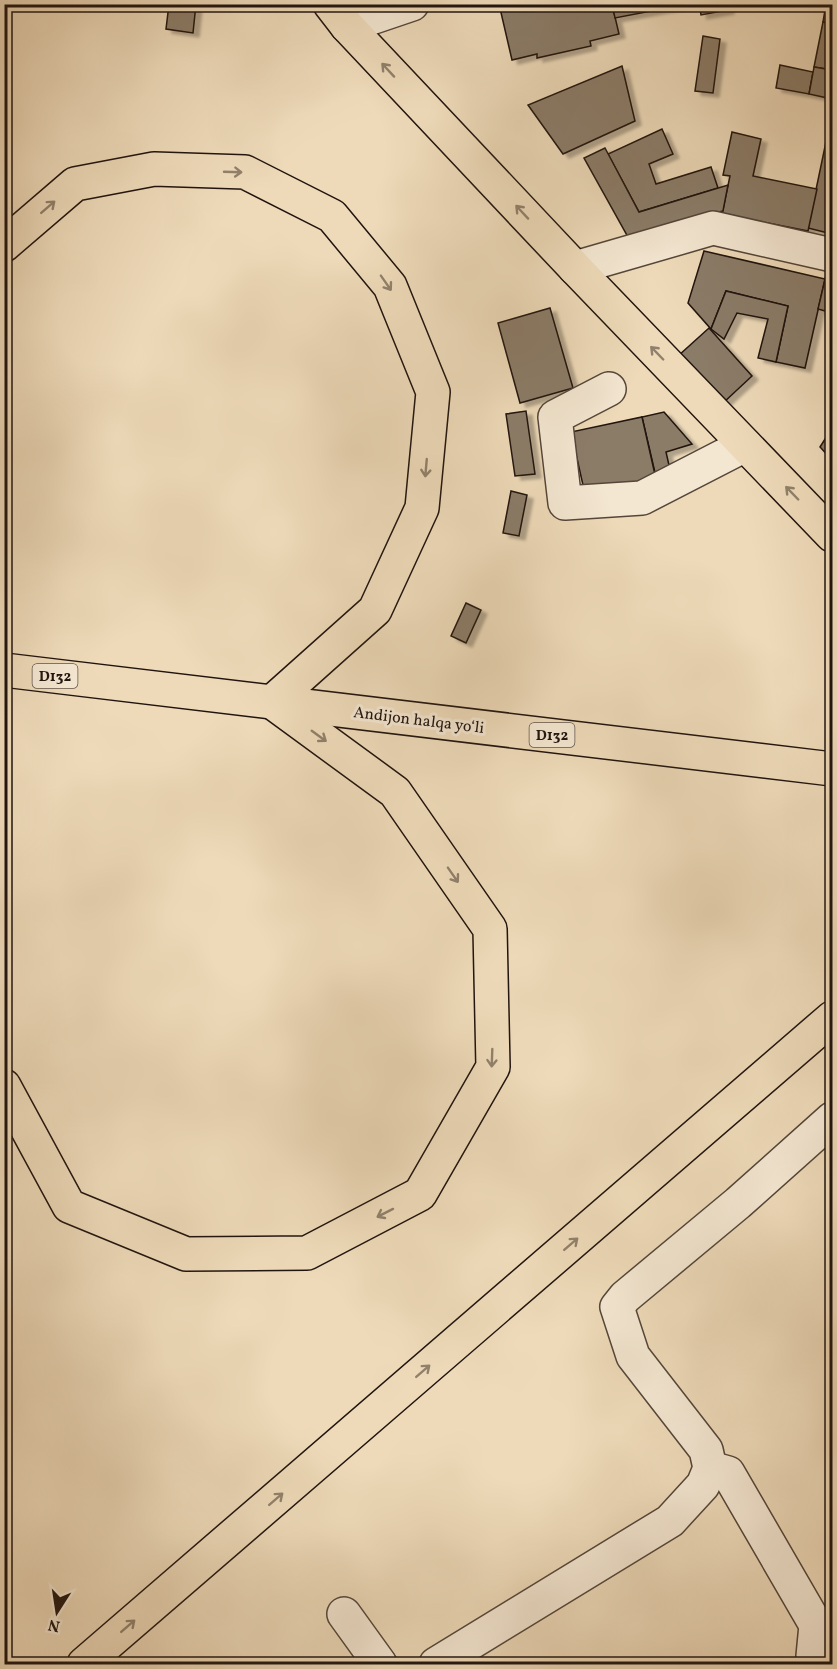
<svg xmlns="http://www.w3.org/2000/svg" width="837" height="1669" viewBox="0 0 837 1669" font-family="Vollkorn,serif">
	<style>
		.building { fill: #8b7b67; stroke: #20140f; stroke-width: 1.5; filter: url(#shadow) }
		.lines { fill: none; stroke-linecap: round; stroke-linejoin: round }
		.minor-casing { stroke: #54463a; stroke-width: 36 }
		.major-casing { stroke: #20140f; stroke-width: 36 }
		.highway-casing { stroke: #20140f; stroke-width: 36 }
		.minor { stroke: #f4e7d2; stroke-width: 33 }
		.major { stroke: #eedab9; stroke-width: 33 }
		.highway { stroke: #eedab9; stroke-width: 33 }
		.oneway { stroke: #91816c }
		.labels { text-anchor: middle; stroke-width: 6; stroke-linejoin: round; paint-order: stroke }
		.shield { fill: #f4e7d2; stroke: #60534a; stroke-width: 1.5 }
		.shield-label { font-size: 15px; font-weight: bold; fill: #20140f }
		.street-label { font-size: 16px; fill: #20140f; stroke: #f4e7d2 }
	</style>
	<defs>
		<filter id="shadow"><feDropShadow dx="6" dy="4" stdDeviation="1.5" flood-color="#0004"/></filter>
	</defs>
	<rect width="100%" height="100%" fill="#eedab9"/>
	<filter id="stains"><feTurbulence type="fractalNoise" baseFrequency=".00333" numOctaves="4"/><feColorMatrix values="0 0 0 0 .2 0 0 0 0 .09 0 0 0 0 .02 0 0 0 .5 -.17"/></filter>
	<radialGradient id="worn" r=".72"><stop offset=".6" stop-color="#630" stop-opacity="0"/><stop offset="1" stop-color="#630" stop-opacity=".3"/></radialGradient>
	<!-- building -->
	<g class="building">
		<path d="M 169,4 L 196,4 L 193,33 L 166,29 Z"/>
		<path d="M 499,4 L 612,4 L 619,34 L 590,41 L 591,46 L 537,58 L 537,54 L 512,60 Z"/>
		<path d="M 612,4 L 688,4 L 615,18 Z"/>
		<path d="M 699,4 L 728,4 L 728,10 L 701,15 Z"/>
		<path d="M 826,4 L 832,4 L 832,24 L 823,22 Z"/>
		<path d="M 823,22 L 832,24 L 832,70 L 814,67 Z"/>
		<path d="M 703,36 L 720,39 L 713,93 L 695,91 Z"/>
		<path d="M 780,65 L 813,72 L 809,94 L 776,88 Z"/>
		<path d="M 622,66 L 635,121 L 563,154 L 528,105 Z"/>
		<path d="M 814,67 L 832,70 L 832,99 L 809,94 Z"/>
		<path d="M 832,113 L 832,234 L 808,228 Z"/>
		<path d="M 662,129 L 673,154 L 649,164 L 656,184 L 711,167 L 718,188 L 639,212 L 608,154 Z"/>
		<path d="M 732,132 L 761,139 L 753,176 L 817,189 L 808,231 L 722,214 L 730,176 L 723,175 Z"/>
		<path d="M 605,148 L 639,212 L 728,185 L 723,211 L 628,237 L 584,158 Z"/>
		<path d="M 704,251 L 825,279 L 805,368 L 776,362 L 788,306 L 726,291 L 711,329 L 688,303 Z"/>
		<path d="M 827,271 L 832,272 L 832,313 L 818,309 Z"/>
		<path d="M 726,291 L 788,306 L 776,362 L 758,358 L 768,319 L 737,313 L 724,339 L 711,329 Z"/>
		<path d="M 550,308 L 573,388 L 520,403 L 498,323 Z"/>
		<path d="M 709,328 L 752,376 L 722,404 L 678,356 Z"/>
		<path d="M 526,411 L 535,474 L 515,476 L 506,414 Z"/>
		<path d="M 664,412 L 692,444 L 666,452 L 671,474 L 656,477 L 642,417 Z"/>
		<path d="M 642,417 L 656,479 L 585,494 L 571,432 Z"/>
		<path d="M 832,428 L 832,460 L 820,447 Z"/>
		<path d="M 511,491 L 527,495 L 519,536 L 503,533 Z"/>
		<path d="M 466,603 L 481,610 L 466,643 L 451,636 Z"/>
	</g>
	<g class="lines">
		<defs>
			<g id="minor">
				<path d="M 347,26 L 412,4"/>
				<path d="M 575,268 L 713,228 L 832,255"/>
				<path d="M 609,389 L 555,417 L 565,503 L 642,498 L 745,445"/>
				<path d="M 710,1468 L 728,1473 L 816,1625 L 813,1656 L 816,1664"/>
				<path d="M 344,1614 L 380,1664"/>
				<path d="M 436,1664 L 670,1521 L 703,1485 L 710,1468 L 706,1450 L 633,1356 L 617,1307 L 625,1297 L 738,1203 L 832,1119"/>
			</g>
			<g id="major">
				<path d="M 330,4 L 347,26 L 575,268 L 832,535"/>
				<path d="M 4,245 L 75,184 L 154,169 L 245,172 L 332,216 L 390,286 L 433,392 L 422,508 L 375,610 L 272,702 L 395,792 L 490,929 L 493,1067 L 420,1194 L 307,1253 L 186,1254 L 69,1206 L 4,1086"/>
				<path d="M 84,1664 L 832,1018"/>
			</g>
			<path id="highway" d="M 4,670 L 832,769"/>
		</defs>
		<!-- minor casing -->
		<use href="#minor" class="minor-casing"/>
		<!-- major casing -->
		<use href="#major" class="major-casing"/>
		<!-- highway casing -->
		<use href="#highway" class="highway-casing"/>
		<!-- minor -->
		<use href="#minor" class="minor"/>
		<!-- major -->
		<use href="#major" class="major"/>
		<!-- highway -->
		<use href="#highway" class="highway"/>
	</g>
	<!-- one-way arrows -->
	<defs><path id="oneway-shaft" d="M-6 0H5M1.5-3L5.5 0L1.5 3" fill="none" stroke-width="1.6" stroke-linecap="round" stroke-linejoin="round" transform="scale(1.5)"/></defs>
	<g class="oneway">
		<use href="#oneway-shaft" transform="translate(388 70) rotate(-133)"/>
		<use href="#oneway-shaft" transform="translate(233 172) rotate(2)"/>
		<use href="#oneway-shaft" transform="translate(48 207) rotate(-41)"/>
		<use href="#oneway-shaft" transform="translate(522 212) rotate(-133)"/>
		<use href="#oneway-shaft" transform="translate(386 283) rotate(55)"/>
		<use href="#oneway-shaft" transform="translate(657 353) rotate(-134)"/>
		<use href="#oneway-shaft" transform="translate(426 468) rotate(95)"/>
		<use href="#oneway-shaft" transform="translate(792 493) rotate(-134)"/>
		<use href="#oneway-shaft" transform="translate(319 736) rotate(36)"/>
		<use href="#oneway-shaft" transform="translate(453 875) rotate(55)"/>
		<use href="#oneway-shaft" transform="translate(492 1058) rotate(92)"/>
		<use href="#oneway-shaft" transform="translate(385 1213) rotate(153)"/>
		<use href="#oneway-shaft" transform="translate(571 1244) rotate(-41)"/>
		<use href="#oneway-shaft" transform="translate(423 1371) rotate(-41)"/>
		<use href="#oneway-shaft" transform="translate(276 1499) rotate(-41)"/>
		<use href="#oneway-shaft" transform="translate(128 1626) rotate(-41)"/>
	</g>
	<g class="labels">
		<!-- shield labels -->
		<g class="shield">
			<rect x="32.5" y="664" width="45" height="24" rx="4.5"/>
			<rect x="529.5" y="723" width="45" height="24" rx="4.5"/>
		</g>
		<g class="shield-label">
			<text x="55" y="681">D132</text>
			<text x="552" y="740">D132</text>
		</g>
		<!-- street labels -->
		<g class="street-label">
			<text transform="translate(419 719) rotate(7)" y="6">Andijon halqa yo‘li</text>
		</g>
	</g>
	<!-- margin -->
	<rect width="837" height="1669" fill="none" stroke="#eedab9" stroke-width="24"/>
	<rect x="6" y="6" width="825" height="1657" fill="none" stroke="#20140f" stroke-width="3"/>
	<rect x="12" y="12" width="813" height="1645" fill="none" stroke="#20140f" stroke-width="1.5"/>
	<!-- north arrow -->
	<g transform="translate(57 1612) rotate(192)" stroke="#f4e7d2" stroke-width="4.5" paint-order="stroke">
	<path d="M0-4.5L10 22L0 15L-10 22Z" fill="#20140f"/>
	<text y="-9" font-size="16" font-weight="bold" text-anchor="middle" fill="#20140f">N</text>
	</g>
	<rect width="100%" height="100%" filter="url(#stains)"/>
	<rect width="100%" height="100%" fill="url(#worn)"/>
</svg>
